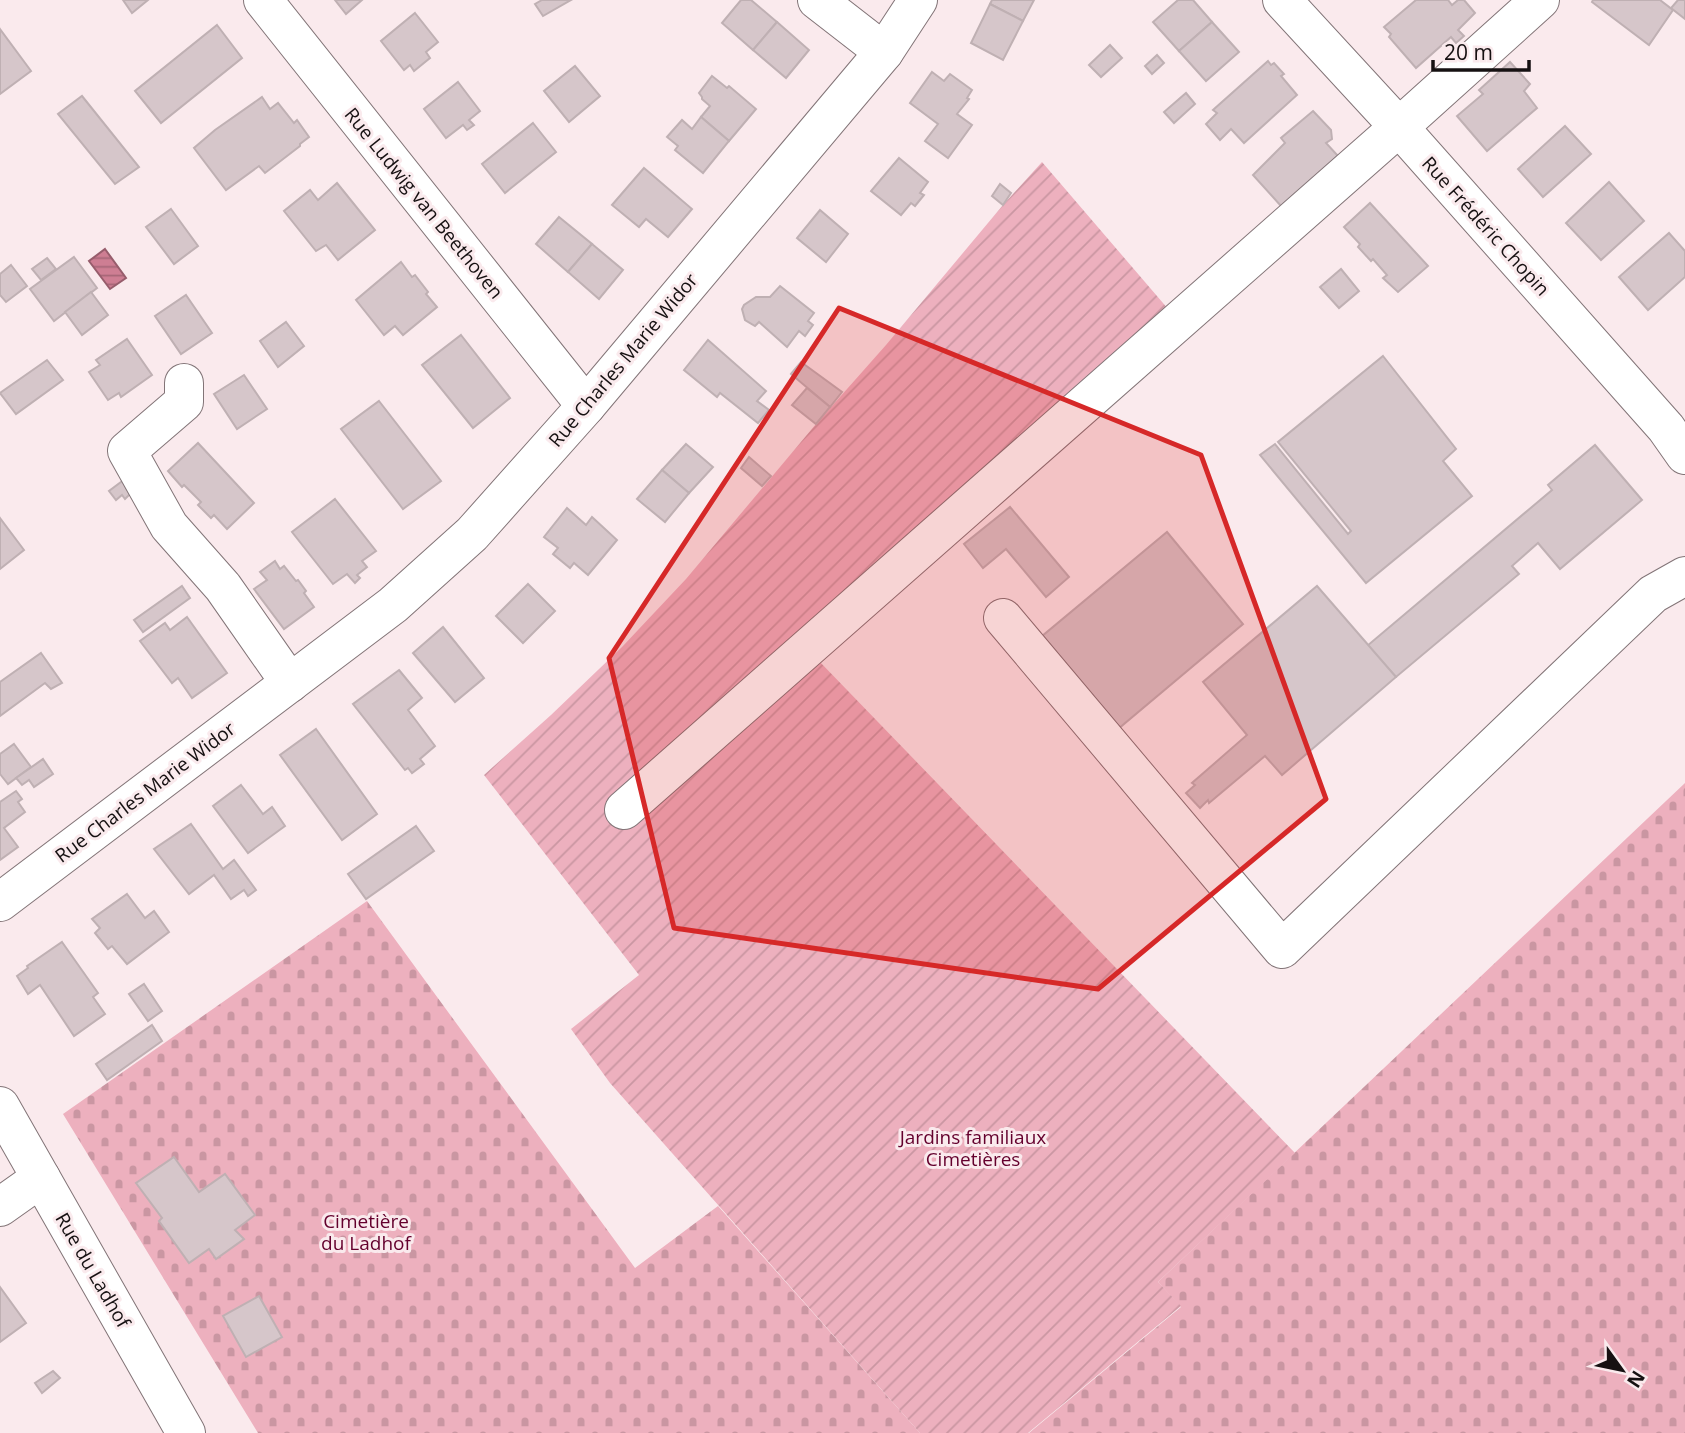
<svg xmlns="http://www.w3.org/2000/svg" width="1685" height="1433" viewBox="0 0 1685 1433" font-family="'Open Sans',sans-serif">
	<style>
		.cemetery { fill: url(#cemetery-stones) }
		.garden { fill: url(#garden-furrows) }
		.water { fill: url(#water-rules); stroke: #975d6c; stroke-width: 2 }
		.building { fill: #d6c6ca; stroke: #bfb0b3; stroke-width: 2 }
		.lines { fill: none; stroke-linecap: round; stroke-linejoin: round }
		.minor-casing { stroke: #827477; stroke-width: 40 }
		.major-casing { stroke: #827477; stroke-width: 40 }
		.minor { stroke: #fff; stroke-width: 38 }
		.major { stroke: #fff; stroke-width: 38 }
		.marked { fill: #d62828; fill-opacity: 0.2; stroke: #d62828; stroke-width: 5; stroke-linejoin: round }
		.labels { text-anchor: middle; stroke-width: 6; stroke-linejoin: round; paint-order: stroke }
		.street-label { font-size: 19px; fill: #161112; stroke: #faeaed }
		.park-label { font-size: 19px; fill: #64002d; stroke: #faeaed }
	</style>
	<defs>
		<pattern id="cemetery-stones" width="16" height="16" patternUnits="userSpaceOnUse" patternTransform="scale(1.75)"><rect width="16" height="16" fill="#edb0be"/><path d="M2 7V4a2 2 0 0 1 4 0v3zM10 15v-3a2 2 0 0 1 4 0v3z" fill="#ca96a2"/></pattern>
		<pattern id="garden-furrows" width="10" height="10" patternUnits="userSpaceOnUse" patternTransform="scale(1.75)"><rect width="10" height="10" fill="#edb0be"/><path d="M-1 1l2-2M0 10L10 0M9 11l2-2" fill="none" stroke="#ca96a2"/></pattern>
		<pattern id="water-rules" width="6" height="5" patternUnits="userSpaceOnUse" patternTransform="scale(1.75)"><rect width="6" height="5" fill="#ce7e93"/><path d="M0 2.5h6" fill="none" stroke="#a66677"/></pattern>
	</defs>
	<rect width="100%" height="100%" fill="#faeaed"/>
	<!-- cemetery -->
	<g class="cemetery">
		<path d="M 1685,783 L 1685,1433 L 1029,1433 L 1181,1307 L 1158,1282 Z"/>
		<path d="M 367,901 L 635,1268 L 718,1206 L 920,1433 L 258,1433 L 63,1114 Z"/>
	</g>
	<!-- garden -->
	<path class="garden" d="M 1042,162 L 1187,331 L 818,660 L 1295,1153 L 1158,1282 L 1181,1306 L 1028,1433 L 920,1433 L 610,1083 L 571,1029 L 639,975 L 484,775 L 551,715 L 622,647 L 686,579 L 816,424 L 886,345 L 1003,205 Z"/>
	<!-- water -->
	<path class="water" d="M 105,249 L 126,278 L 110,289 L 89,261 Z"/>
	<!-- building -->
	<g class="building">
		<path d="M 123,0 L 148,0 L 132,13 Z"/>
		<path d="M 335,0 L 362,0 L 346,14 Z"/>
		<path d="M 542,0 L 571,0 L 543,16 L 535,4 Z"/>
		<path d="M 741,0 L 751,0 L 777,22 L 753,50 L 722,23 Z"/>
		<path d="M 992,0 L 1034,0 L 1023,21 L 990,4 Z"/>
		<path d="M 1178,0 L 1193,0 L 1212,22 L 1179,51 L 1153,22 Z"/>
		<path d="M 1416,0 L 1448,0 L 1452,5 L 1458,0 L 1464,0 L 1475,13 L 1458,30 L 1464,36 L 1456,43 L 1451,37 L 1416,68 L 1389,37 L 1391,34 L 1384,27 Z"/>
		<path d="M 1593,0 L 1660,0 L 1673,10 L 1649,45 L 1592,2 Z"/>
		<path d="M 1678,0 L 1685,0 L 1685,19 L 1671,8 Z"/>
		<path d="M 990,4 L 1023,21 L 1003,60 L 971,43 Z"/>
		<path d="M 415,13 L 438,42 L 426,52 L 430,58 L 414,71 L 410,65 L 404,70 L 381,41 Z"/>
		<path d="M 777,22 L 809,50 L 786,78 L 753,50 Z"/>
		<path d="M 1212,22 L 1239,52 L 1206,81 L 1179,51 Z"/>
		<path d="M 217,25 L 242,58 L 161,123 L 135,91 Z"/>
		<path d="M 0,29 L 31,71 L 0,94 Z"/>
		<path d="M 1110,45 L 1122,58 L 1101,77 L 1089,65 Z"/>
		<path d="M 1157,55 L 1164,63 L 1152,74 L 1145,66 Z"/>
		<path d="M 1268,61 L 1271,65 L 1274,63 L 1284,74 L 1281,76 L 1297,95 L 1244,143 L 1231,129 L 1220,140 L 1206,124 L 1217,113 L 1213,110 Z"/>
		<path d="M 1510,62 L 1530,84 L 1524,91 L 1537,108 L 1487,151 L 1457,116 L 1483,94 L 1479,90 Z"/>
		<path d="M 575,66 L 600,96 L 569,122 L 544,91 Z"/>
		<path d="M 932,72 L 944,81 L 950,74 L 972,90 L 967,98 L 969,99 L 957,114 L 972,125 L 948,158 L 925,141 L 938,124 L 910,103 Z"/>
		<path d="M 712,76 L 727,88 L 729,86 L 756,109 L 729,141 L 701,117 L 710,106 L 702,99 L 702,97 L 699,93 Z"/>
		<path d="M 458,82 L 480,111 L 469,120 L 474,125 L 467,130 L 463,125 L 446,138 L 424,109 Z"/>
		<path d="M 1186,93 L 1195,104 L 1174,123 L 1164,112 Z"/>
		<path d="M 82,96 L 139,167 L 115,184 L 58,114 Z"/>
		<path d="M 262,97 L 270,109 L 278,103 L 294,123 L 297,120 L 309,137 L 300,144 L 300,146 L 265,173 L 259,166 L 226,190 L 194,148 L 215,130 Z"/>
		<path d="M 1313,111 L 1331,130 L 1332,139 L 1326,143 L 1338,156 L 1281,206 L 1253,175 L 1285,143 L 1281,138 Z"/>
		<path d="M 701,117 L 729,141 L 703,173 L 675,150 L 678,146 L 667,137 L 682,120 L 692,129 Z"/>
		<path d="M 533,123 L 556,152 L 505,193 L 482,164 Z"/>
		<path d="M 1565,126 L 1591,154 L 1543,197 L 1518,169 Z"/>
		<path d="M 899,158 L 928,182 L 920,193 L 924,195 L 915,206 L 911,203 L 901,215 L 871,191 Z"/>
		<path d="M 644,168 L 692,209 L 668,237 L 646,219 L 639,227 L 612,205 Z"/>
		<path d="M 1609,182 L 1644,221 L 1601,260 L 1566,223 Z"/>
		<path d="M 337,183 L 375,230 L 338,260 L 326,245 L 316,251 L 284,211 L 310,190 L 318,200 Z"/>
		<path d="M 1000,184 L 1011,193 L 1003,205 L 992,196 Z"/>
		<path d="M 1370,203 L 1428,266 L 1398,292 L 1383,278 L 1387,275 L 1373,259 L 1371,261 L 1358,247 L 1360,244 L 1344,227 Z"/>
		<path d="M 171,209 L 198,246 L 174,264 L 146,227 Z"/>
		<path d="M 820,210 L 848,234 L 826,262 L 797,238 Z"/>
		<path d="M 559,217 L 592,244 L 568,272 L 536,244 Z"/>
		<path d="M 1669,233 L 1685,251 L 1685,277 L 1648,310 L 1619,277 Z"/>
		<path d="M 592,244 L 623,270 L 599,299 L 568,272 Z"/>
		<path d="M 74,257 L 97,288 L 54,321 L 30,289 Z"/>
		<path d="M 47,258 L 56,269 L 41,280 L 32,269 Z"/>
		<path d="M 401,262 L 412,277 L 415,275 L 428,292 L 426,294 L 437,307 L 403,335 L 395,326 L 384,335 L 356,300 Z"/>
		<path d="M 11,265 L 27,286 L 6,302 L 0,295 L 0,274 Z"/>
		<path d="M 1341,269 L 1359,291 L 1339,308 L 1320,287 Z"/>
		<path d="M 780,286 L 814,313 L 808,321 L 813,325 L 805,336 L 799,331 L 787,347 L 759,322 L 755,326 L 745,320 L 742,309 L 744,305 L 756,297 L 770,297 Z"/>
		<path d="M 91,292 L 108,315 L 82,335 L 65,312 Z"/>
		<path d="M 186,295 L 212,333 L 181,354 L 155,316 Z"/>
		<path d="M 286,322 L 304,346 L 278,367 L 260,341 Z"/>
		<path d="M 461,335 L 510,398 L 473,428 L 422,365 Z"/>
		<path d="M 127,339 L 152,375 L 121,397 L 119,393 L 108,400 L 89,372 L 100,365 L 96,360 Z"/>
		<path d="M 708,340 L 766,391 L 757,401 L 769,410 L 758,423 L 720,393 L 717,397 L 684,370 Z"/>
		<path d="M 1383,356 L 1456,449 L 1443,461 L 1472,496 L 1366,583 L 1260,455 L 1275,444 L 1348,534 L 1351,531 L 1278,442 Z"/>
		<path d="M 47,360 L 63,380 L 16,414 L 0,393 Z"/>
		<path d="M 801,362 L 842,392 L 830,407 L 791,374 Z"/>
		<path d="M 244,375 L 267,409 L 237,429 L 214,394 Z"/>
		<path d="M 807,388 L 830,407 L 816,424 L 792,405 Z"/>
		<path d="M 379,401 L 441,481 L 403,509 L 341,429 Z"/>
		<path d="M 198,443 L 254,503 L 227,529 L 214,515 L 211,518 L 198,505 L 201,502 L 184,485 L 182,487 L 168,471 Z"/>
		<path d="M 686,444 L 713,467 L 689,493 L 662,470 Z"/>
		<path d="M 1595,445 L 1642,500 L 1560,569 L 1538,543 L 1512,566 L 1519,574 L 1396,677 L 1367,646 L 1552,490 L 1548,485 Z"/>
		<path d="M 749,457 L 771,476 L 762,486 L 741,468 Z"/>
		<path d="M 662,470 L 689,493 L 665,522 L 637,499 Z"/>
		<path d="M 125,479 L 132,492 L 125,499 L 122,495 L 116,500 L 109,491 Z"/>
		<path d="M 335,499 L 376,551 L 362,561 L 367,567 L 357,575 L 360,578 L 355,583 L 347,574 L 333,584 L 292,532 Z"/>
		<path d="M 1010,507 L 1069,577 L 1046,597 L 1006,549 L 983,568 L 964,544 Z"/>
		<path d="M 567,508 L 586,525 L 592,517 L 617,540 L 588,575 L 574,563 L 570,568 L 553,554 L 558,548 L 544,537 Z"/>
		<path d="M 0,518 L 24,550 L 0,569 Z"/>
		<path d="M 1167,532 L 1243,624 L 1118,729 L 1041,637 Z"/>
		<path d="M 275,561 L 280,569 L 284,566 L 296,581 L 298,580 L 306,591 L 304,593 L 314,607 L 284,629 L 254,589 L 267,580 L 260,572 Z"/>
		<path d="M 528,584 L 555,611 L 523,643 L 496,616 Z"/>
		<path d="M 182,586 L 190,598 L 143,632 L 134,620 Z"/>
		<path d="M 1317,586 L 1396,677 L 1282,775 L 1265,756 L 1209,803 L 1208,800 L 1200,808 L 1186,793 L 1195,785 L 1192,783 L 1247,735 L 1203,682 Z"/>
		<path d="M 187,617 L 227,673 L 192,698 L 178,678 L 172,683 L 140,641 L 165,623 L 170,630 Z"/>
		<path d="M 443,627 L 484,678 L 455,702 L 413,653 Z"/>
		<path d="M 41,653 L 62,683 L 51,689 L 45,683 L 0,716 L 0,682 Z"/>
		<path d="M 399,670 L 422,698 L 408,710 L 435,746 L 420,759 L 424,764 L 412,773 L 408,768 L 405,770 L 353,704 Z"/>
		<path d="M 316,729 L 377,814 L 342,840 L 280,755 Z"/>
		<path d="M 14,744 L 31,767 L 8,784 L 0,774 L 0,754 Z"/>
		<path d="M 43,759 L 53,774 L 34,787 L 29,780 L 22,785 L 16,778 Z"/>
		<path d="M 241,785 L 263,814 L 272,807 L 285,826 L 248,853 L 213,806 Z"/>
		<path d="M 16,791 L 22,799 L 18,802 L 25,812 L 4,828 L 18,847 L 0,860 L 0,802 Z"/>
		<path d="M 191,824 L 223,869 L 234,860 L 256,890 L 248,896 L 244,890 L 231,899 L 214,875 L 189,894 L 154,849 Z"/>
		<path d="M 416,826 L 434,851 L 366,899 L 348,874 Z"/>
		<path d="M 127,894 L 145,918 L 154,911 L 169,932 L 127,964 L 112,946 L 108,949 L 95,933 L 100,928 L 92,919 Z"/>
		<path d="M 62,942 L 98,993 L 93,997 L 105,1014 L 74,1036 L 40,985 L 28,994 L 17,976 L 28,968 L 27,966 Z"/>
		<path d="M 144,984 L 162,1011 L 148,1021 L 129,994 Z"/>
		<path d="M 152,1025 L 162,1041 L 107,1080 L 96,1064 Z"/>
		<path d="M 174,1157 L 199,1192 L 225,1174 L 255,1215 L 235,1230 L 244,1239 L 216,1259 L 209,1249 L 189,1263 L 159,1221 L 162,1218 L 136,1183 Z"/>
		<path d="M 0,1287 L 26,1323 L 0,1342 Z"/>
		<path d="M 259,1296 L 282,1337 L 246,1357 L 223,1316 Z"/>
		<path d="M 53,1371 L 60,1378 L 42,1393 L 35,1383 Z"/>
	</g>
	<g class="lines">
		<defs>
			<g id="minor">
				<path d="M 263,0 L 586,406"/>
				<path d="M 817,0 L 884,52"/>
				<path d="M 1282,0 L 1399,127 L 1666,428 L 1685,455"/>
				<path d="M 184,383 L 184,402 L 127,451 L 169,526 L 223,587 L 290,683"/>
				<path d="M 1003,618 L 1282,949 L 1653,594 L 1685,576"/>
				<path d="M 624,810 L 1399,127 L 1540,0"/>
				<path d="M 0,902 L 393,605 L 472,534 L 586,406 L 884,52 L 918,0"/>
				<path d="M 0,1207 L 41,1178"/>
			</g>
			<path id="major" d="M 0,1106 L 186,1433"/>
		</defs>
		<!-- minor casing -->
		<use href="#minor" class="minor-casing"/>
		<!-- major casing -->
		<use href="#major" class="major-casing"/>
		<!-- minor -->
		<use href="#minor" class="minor"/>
		<!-- major -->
		<use href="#major" class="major"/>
	</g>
	<!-- marked area -->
	<path class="marked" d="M 839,308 L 1201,455 L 1326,799 L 1098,989 L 674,928 L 609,658 Z"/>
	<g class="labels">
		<!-- street labels -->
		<g class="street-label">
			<text transform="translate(424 203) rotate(51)" y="7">Rue Ludwig van Beethoven</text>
			<text transform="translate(1486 226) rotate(48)" y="7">Rue Frédéric Chopin</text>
			<text transform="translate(623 360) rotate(-50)" y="7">Rue Charles Marie Widor</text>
			<text transform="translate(145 792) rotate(-37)" y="7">Rue Charles Marie Widor</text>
			<text transform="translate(93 1270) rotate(60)" y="7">Rue du Ladhof</text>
		</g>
		<!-- park labels -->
		<g class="park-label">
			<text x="973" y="1144">Jardins familiaux<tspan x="973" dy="22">Cimetières</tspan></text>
			<text x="366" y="1228">Cimetière<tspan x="366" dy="22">du Ladhof</tspan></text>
		</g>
	</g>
	<!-- north arrow -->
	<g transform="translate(1622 1370) rotate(123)" stroke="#faeaed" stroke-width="5" paint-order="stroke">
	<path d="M0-5L12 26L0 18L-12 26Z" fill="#161112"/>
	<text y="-10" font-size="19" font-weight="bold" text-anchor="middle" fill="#161112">N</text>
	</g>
	<!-- scale -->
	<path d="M1433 60v10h96v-10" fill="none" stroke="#161112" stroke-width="3.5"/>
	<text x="1444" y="60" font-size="21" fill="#161112" stroke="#faeaed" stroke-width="5" paint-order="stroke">20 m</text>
</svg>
